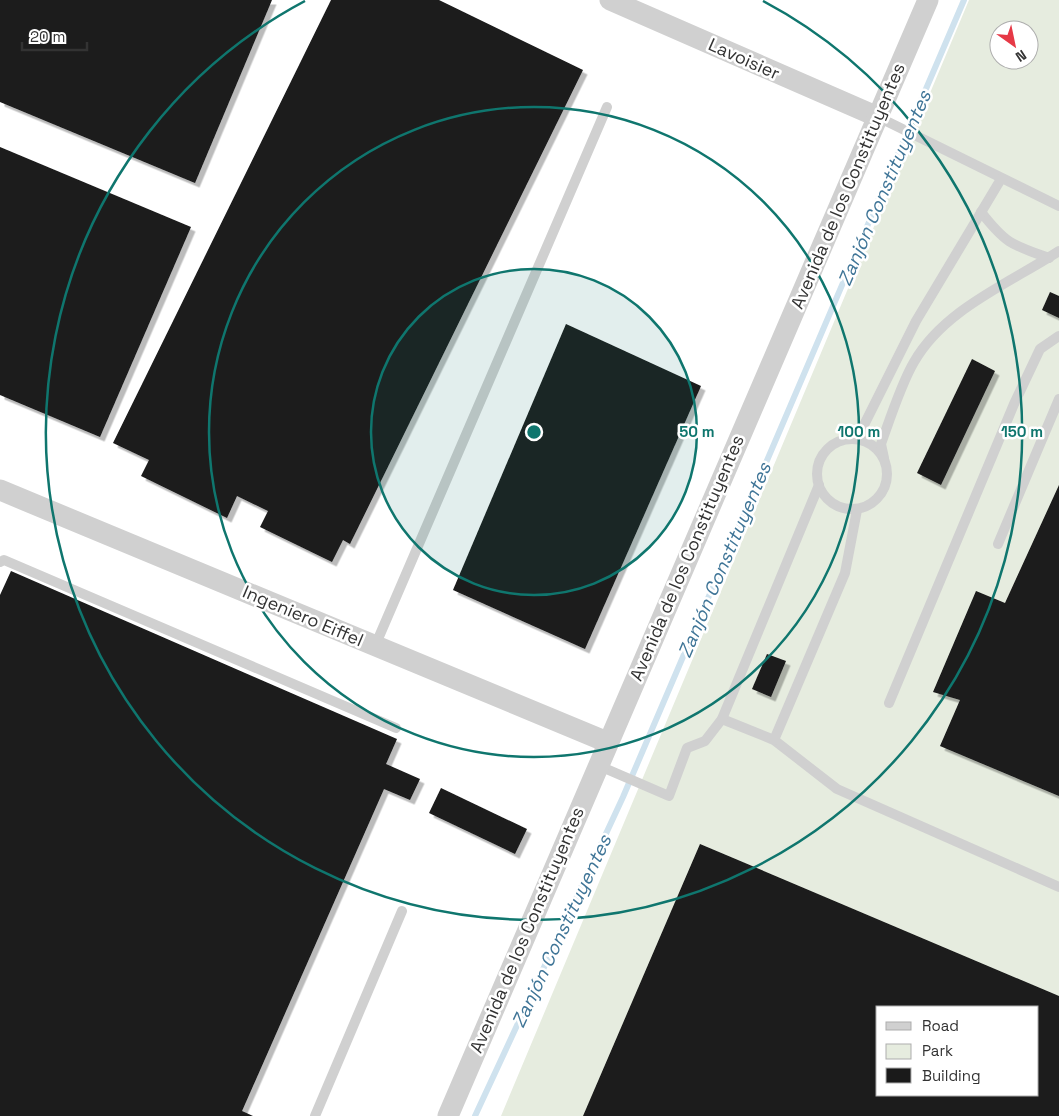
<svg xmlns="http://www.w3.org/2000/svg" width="1059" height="1116" viewBox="0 0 1059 1116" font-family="'Space Grotesk',sans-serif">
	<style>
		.green { fill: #e6ecdf; fill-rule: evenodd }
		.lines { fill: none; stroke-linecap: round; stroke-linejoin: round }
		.stream { stroke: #cfe2ee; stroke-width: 6 }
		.building { fill: #1a1a1a; fill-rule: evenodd; filter: url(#shadow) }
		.service { stroke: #d0d0d0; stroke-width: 10 }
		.minor { stroke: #d0d0d0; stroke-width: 21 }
		.ring { fill: none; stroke: #0f766e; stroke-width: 2.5 }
		.labels { text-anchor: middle; stroke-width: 5; stroke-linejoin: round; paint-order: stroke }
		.street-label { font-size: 18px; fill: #333; stroke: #fff }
		.water-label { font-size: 19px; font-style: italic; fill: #3f7597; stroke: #fff }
		.centre { fill: #0f766e; stroke: #fff; stroke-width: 2.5 }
		.ring-label { font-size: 15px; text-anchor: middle; font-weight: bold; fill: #0f766e; stroke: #fff; stroke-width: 5; stroke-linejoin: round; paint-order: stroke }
	</style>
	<defs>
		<filter id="shadow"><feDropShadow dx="4.5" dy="4.5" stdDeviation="0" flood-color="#0004"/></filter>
	</defs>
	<rect width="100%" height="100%" fill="#fff"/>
	<!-- green -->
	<path class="green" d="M 969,0 L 1059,0 L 1059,1116 L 501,1116 ZM 999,30 L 1029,30 L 1029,60 L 999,60 ZM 878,1007 L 1038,1007 L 1038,1095 L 878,1095 Z"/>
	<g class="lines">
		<!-- stream -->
		<path class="stream" d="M 475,1116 L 623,797 L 964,0"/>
	</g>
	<!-- building -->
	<g class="building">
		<path d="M 0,0 L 272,0 L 195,183 L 0,102 Z"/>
		<path d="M 331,0 L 439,0 L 583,70 L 350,544 L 343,540 L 332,562 L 260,527 L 268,511 L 237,496 L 227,518 L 141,476 L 149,460 L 113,443 Z"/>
		<path d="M 0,147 L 191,227 L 100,437 L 0,395 Z"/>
		<path d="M 1050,292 L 1059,296 L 1059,318 L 1042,310 Z"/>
		<path d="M 566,324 L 701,386 L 585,649 L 453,590 Z"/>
		<path d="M 972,359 L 995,371 L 941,485 L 917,473 Z"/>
		<path d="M 1059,485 L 1059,796 L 940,746 L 960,700 L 933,692 L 976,591 L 1005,603 Z"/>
		<path d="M 11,571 L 397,739 L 386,764 L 420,779 L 410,800 L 384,789 L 242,1111 L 253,1116 L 0,1116 L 0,595 Z"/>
		<path d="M 767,654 L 786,661 L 771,697 L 752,689 Z"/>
		<path d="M 441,788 L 527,829 L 515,854 L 429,813 Z"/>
		<path d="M 700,844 L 1059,996 L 1059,1116 L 583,1116 ZM 878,1007 L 1038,1007 L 1038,1095 L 878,1095 Z"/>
	</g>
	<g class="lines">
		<!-- service -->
		<g class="service">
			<path d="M 878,117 L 1059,206"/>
			<path d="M 981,212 C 1006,244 1012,245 1049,258"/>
			<circle cx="852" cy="474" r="35"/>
			<path d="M 857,439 L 916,321 L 1001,179"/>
			<path d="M 884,458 L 881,444 C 890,419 901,384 914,362 C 944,309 1010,283 1059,251"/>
			<path d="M 998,544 L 1059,399"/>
			<path d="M 0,562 L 4,560 L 396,728"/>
			<path d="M 375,646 L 607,107"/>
			<path d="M 889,703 L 1014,404 L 1040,349 L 1059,336"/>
			<path d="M 722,719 L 774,740 L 837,789 L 1059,887"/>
			<path d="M 774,740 L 845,573 L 857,510"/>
			<path d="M 597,765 L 669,796 L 687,748 L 705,741 L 722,719 L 819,485"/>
			<path d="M 315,1116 L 402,911"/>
		</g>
		<!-- minor -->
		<g class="minor">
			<path d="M 610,0 L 878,117"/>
			<path d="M 0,490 L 607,742"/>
			<path d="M 448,1116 L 928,0"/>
		</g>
	</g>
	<!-- distance rings -->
	<circle cx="534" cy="432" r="163" fill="#0f766e" fill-opacity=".12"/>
	<g class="ring">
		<circle cx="534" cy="432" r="163"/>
		<circle cx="534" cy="432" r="325"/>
		<path d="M763 1A488 488 0 1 1 305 1"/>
	</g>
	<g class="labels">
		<!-- street labels -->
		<g class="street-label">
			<text transform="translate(744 59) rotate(24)" y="6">Lavoisier</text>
			<text transform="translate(848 186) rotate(-67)" y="6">Avenida de los Constituyentes</text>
			<text transform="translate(687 558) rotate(-67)" y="6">Avenida de los Constituyentes</text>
			<text transform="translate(303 616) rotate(23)" y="6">Ingeniero Eiffel</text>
			<text transform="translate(527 930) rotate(-67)" y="6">Avenida de los Constituyentes</text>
		</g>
		<!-- water labels -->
		<g class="water-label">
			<text transform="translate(884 188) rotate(-67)" y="7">Zanjón Constituyentes</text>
			<text transform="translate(724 560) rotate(-67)" y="7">Zanjón Constituyentes</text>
			<text transform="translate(561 931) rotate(-65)" y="7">Zanjón Constituyentes</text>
		</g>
	</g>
	<circle cx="534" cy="432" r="8" class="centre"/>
	<g class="ring-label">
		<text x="697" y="437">50 m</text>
		<text x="859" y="437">100 m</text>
		<text x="1022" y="437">150 m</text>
	</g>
	<!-- legend -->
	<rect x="876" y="1006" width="162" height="90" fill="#ffffff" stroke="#adadad"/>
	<rect x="886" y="1022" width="25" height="8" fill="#d0d0d0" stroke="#adadad"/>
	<text x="922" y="1031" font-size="15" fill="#333333">Road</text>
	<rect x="886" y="1044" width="25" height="15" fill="#e6ecdf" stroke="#adadad"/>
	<text x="922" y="1056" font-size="15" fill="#333333">Park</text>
	<rect x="886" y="1068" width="25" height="15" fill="#1a1a1a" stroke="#adadad"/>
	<text x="922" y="1081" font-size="15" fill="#333333">Building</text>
	<!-- north arrow -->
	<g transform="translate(1014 45) rotate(147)"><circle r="24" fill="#ffffff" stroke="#adadad"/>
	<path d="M0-4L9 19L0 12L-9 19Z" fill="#e63946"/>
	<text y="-8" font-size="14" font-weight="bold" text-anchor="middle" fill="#333333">N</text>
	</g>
	<!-- scale -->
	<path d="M22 42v8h65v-8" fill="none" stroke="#333333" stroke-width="2.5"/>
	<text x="30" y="42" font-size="15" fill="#333333" stroke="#ffffff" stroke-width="4" paint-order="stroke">20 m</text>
</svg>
